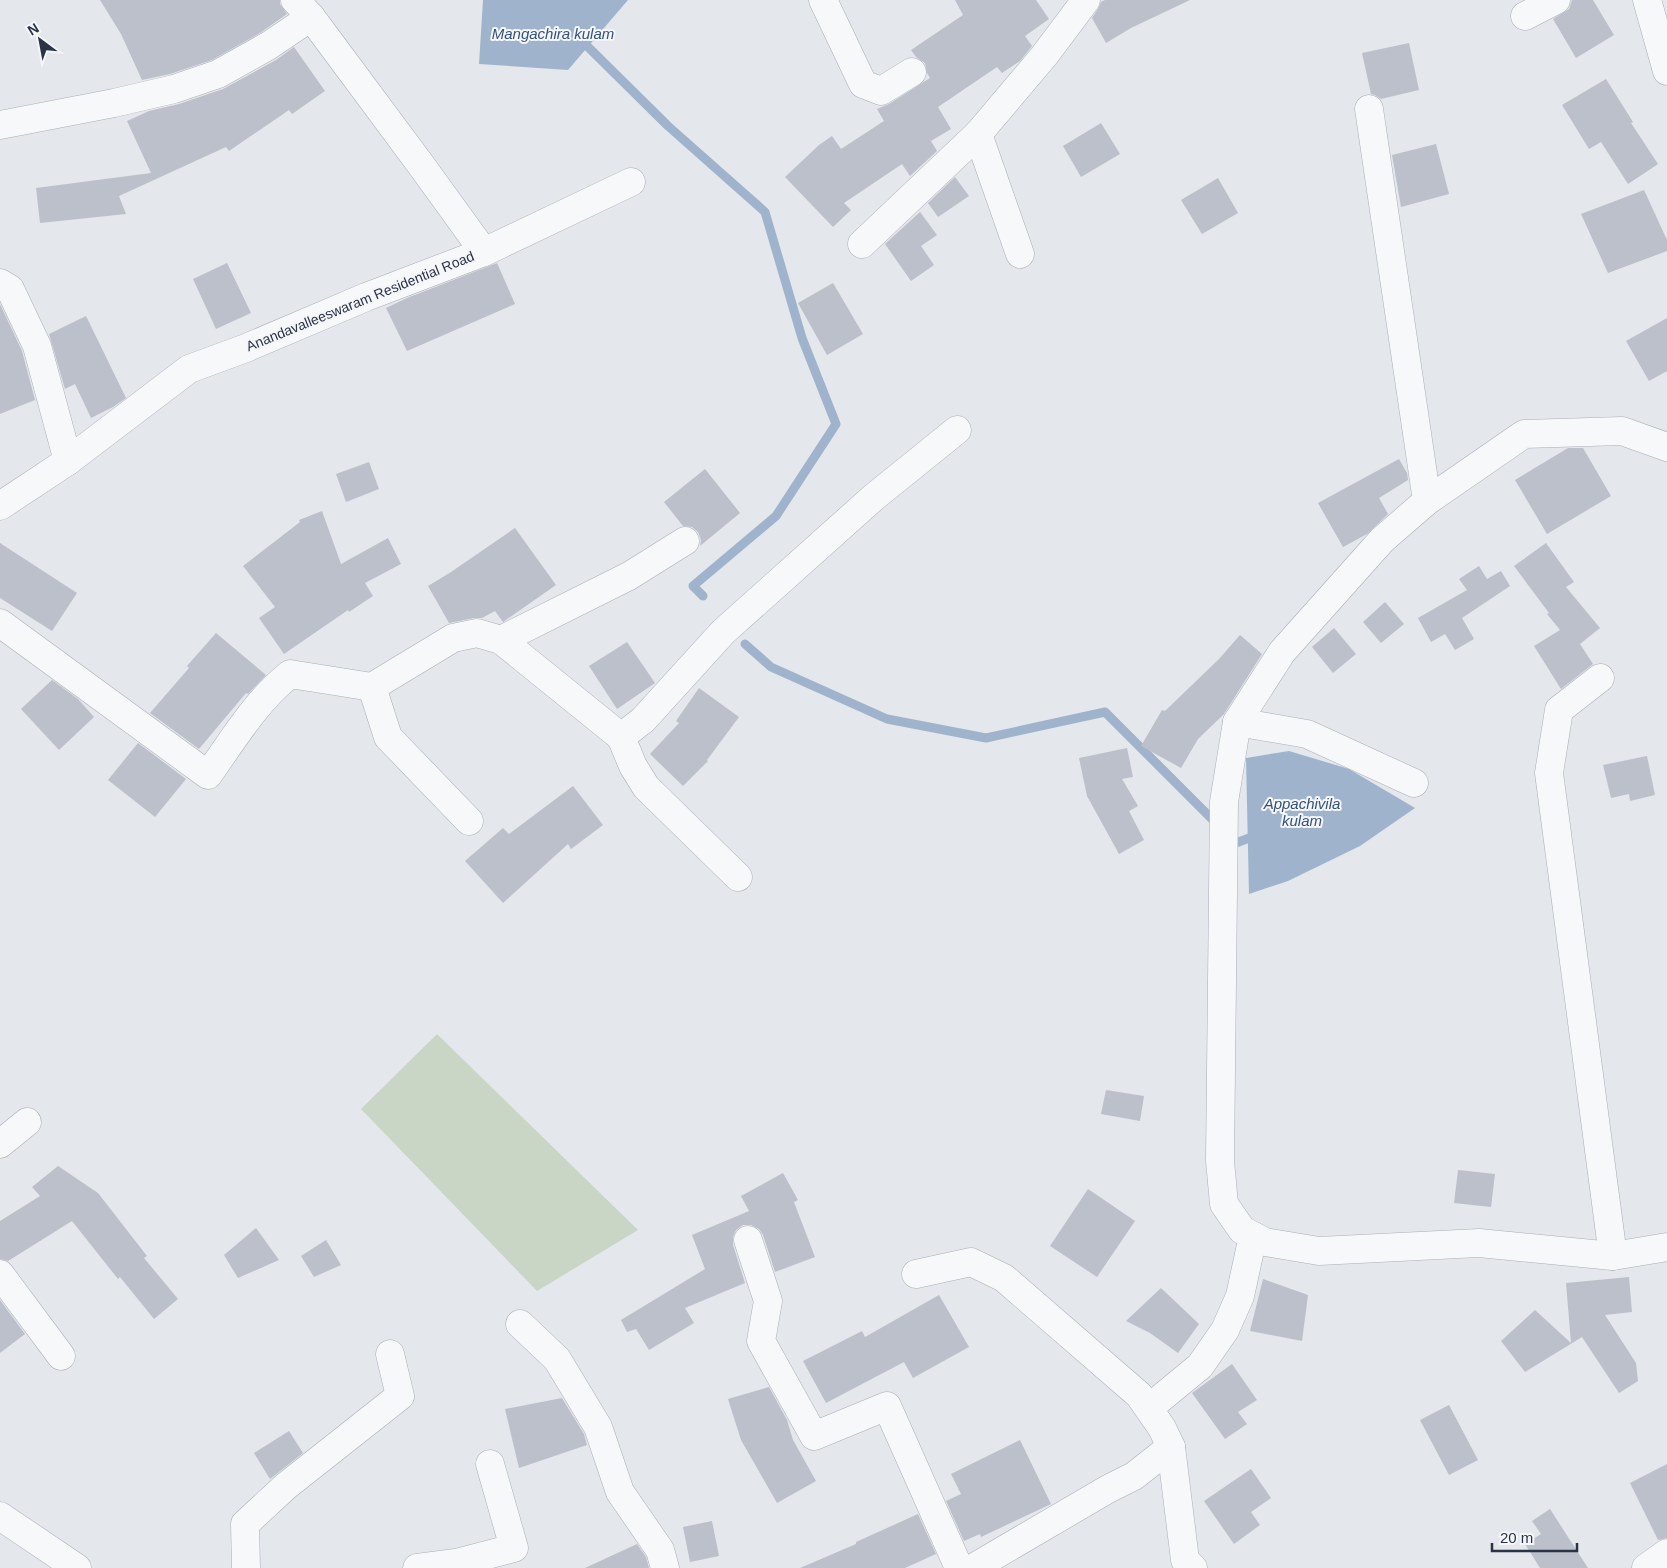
<svg xmlns="http://www.w3.org/2000/svg" width="1667" height="1568" viewBox="0 0 1667 1568" font-family="Helvetica,sans-serif">
	<style>
		.green { fill: #c9d6c5 }
		.water { fill: #9fb4cc }
		.lines { fill: none; stroke-linecap: round; stroke-linejoin: round }
		.stream { stroke: #9fb4cc; stroke-width: 9 }
		.building { fill: #bbc0ca }
		.minor-casing { stroke: #a9aeb7; stroke-width: 29 }
		.minor { stroke: #f7f8fa; stroke-width: 28 }
		.labels { text-anchor: middle; stroke-width: 4; stroke-linejoin: round; paint-order: stroke }
		.street-label { font-size: 14px; fill: #2b3445; stroke: #f4f6f9 }
		.water-label { font-size: 15px; font-style: italic; fill: #34527a; stroke: #f4f6f9 }
	</style>
	<rect width="100%" height="100%" fill="#e4e7ec"/>
	<!-- green -->
	<path class="green" d="M 437,1034 L 638,1230 L 537,1291 L 361,1109 Z"/>
	<!-- water -->
	<g class="water">
		<path d="M 483,0 L 628,0 L 568,70 L 479,64 Z"/>
		<path d="M 1289,751 L 1349,769 L 1415,808 L 1360,846 L 1288,881 L 1249,894 L 1246,758 Z"/>
	</g>
	<g class="lines">
		<!-- stream -->
		<g class="stream">
			<path d="M 579,38 L 668,126 L 765,212 L 802,338 L 836,424 L 776,516 L 693,586 L 703,596"/>
			<path d="M 745,644 L 771,667 L 887,719 L 986,738 L 1105,712 L 1219,826"/>
			<path d="M 1230,837 L 1236,843 L 1257,835"/>
		</g>
	</g>
	<!-- building -->
	<g class="building">
		<path d="M 100,0 L 280,0 L 280,4 L 287,14 L 260,33 L 212,60 L 170,74 L 142,80 L 121,34 Z"/>
		<path d="M 955,0 L 1036,0 L 1049,19 L 1025,36 L 1032,46 L 1020,61 L 1002,73 L 997,67 L 938,107 L 951,129 L 931,141 L 937,151 L 910,176 L 902,164 L 844,203 L 851,210 L 833,227 L 785,177 L 819,145 L 832,136 L 841,149 L 884,121 L 877,109 L 889,104 L 930,78 L 927,73 L 925,63 L 916,57 L 911,50 L 963,15 Z"/>
		<path d="M 1105,0 L 1190,0 L 1131,28 L 1106,43 L 1092,18 L 1098,9 L 1101,2 Z"/>
		<path d="M 1572,0 L 1593,0 L 1614,35 L 1576,58 L 1553,19 L 1569,9 Z"/>
		<path d="M 1409,43 L 1419,90 L 1381,99 L 1375,95 L 1371,94 L 1362,53 Z"/>
		<path d="M 294,47 L 325,91 L 292,114 L 289,110 L 229,151 L 226,147 L 119,196 L 126,214 L 40,223 L 36,188 L 151,173 L 127,121 L 149,111 L 179,104 L 223,89 L 276,60 Z"/>
		<path d="M 1606,79 L 1633,122 L 1631,123 L 1658,164 L 1628,184 L 1601,142 L 1589,149 L 1562,105 Z"/>
		<path d="M 1101,123 L 1120,154 L 1081,177 L 1063,146 Z"/>
		<path d="M 1436,144 L 1449,194 L 1401,207 L 1392,155 Z"/>
		<path d="M 955,177 L 969,196 L 938,217 L 928,203 Z"/>
		<path d="M 1218,178 L 1238,213 L 1202,234 L 1181,200 Z"/>
		<path d="M 1644,190 L 1667,240 L 1667,251 L 1608,273 L 1581,214 Z"/>
		<path d="M 920,212 L 937,235 L 921,246 L 934,265 L 911,281 L 885,244 Z"/>
		<path d="M 227,263 L 251,313 L 216,329 L 193,279 Z"/>
		<path d="M 497,263 L 515,304 L 407,351 L 386,308 L 407,298 Z"/>
		<path d="M 833,283 L 863,334 L 827,355 L 798,303 Z"/>
		<path d="M 0,304 L 22,351 L 35,400 L 0,414 Z"/>
		<path d="M 86,316 L 126,398 L 113,407 L 91,418 L 75,384 L 65,389 L 49,334 Z"/>
		<path d="M 1667,318 L 1667,371 L 1649,381 L 1626,341 Z"/>
		<path d="M 1568,448 L 1583,448 L 1611,496 L 1547,534 L 1515,480 Z"/>
		<path d="M 1399,459 L 1407,473 L 1408,480 L 1379,498 L 1388,514 L 1367,534 L 1343,547 L 1318,503 Z"/>
		<path d="M 369,462 L 379,489 L 346,502 L 336,474 Z"/>
		<path d="M 705,469 L 740,513 L 700,546 L 701,540 L 698,532 L 692,527 L 683,526 L 664,502 Z"/>
		<path d="M 322,511 L 341,564 L 388,538 L 401,564 L 365,583 L 373,596 L 349,612 L 348,610 L 284,654 L 259,618 L 275,607 L 243,566 L 300,522 L 299,520 Z"/>
		<path d="M 515,528 L 556,585 L 503,622 L 495,611 L 482,618 L 474,618 L 449,623 L 428,586 L 451,572 Z"/>
		<path d="M 0,543 L 77,593 L 52,631 L 0,598 Z"/>
		<path d="M 1546,543 L 1574,582 L 1566,587 L 1600,628 L 1580,644 L 1593,664 L 1561,689 L 1534,646 L 1560,630 L 1547,614 L 1549,613 L 1514,566 Z"/>
		<path d="M 1479,566 L 1487,579 L 1501,571 L 1510,586 L 1462,618 L 1474,639 L 1455,650 L 1445,634 L 1431,642 L 1418,618 L 1467,590 L 1459,579 Z"/>
		<path d="M 1385,602 L 1404,624 L 1381,643 L 1363,622 Z"/>
		<path d="M 1334,628 L 1356,654 L 1333,673 L 1312,647 Z"/>
		<path d="M 216,633 L 266,675 L 248,694 L 246,693 L 199,749 L 150,713 L 189,668 L 187,666 Z"/>
		<path d="M 1240,635 L 1262,654 L 1224,714 L 1198,739 L 1181,768 L 1141,746 L 1162,710 L 1165,711 L 1219,659 Z"/>
		<path d="M 627,642 L 655,683 L 617,709 L 589,666 Z"/>
		<path d="M 52,680 L 78,699 L 94,717 L 59,750 L 21,709 Z"/>
		<path d="M 699,688 L 739,717 L 707,760 L 708,761 L 683,786 L 650,754 L 679,723 L 676,721 Z"/>
		<path d="M 138,743 L 186,779 L 155,817 L 108,780 Z"/>
		<path d="M 1127,748 L 1133,777 L 1122,779 L 1138,806 L 1129,811 L 1144,840 L 1119,854 L 1087,796 L 1079,758 Z"/>
		<path d="M 1647,756 L 1655,795 L 1630,801 L 1629,794 L 1611,798 L 1603,765 Z"/>
		<path d="M 573,786 L 603,825 L 571,849 L 568,844 L 503,903 L 465,861 L 503,828 L 509,834 Z"/>
		<path d="M 1106,1090 L 1144,1096 L 1140,1121 L 1101,1114 Z"/>
		<path d="M 58,1166 L 98,1193 L 147,1256 L 144,1258 L 178,1299 L 154,1319 L 120,1277 L 118,1279 L 72,1221 L 8,1261 L 0,1259 L 0,1221 L 40,1196 L 32,1187 Z"/>
		<path d="M 1458,1170 L 1495,1174 L 1491,1207 L 1454,1203 Z"/>
		<path d="M 783,1173 L 798,1200 L 794,1202 L 815,1257 L 775,1272 L 763,1235 L 759,1229 L 751,1225 L 743,1225 L 736,1230 L 733,1237 L 733,1245 L 745,1283 L 685,1308 L 694,1323 L 649,1350 L 636,1329 L 627,1332 L 621,1320 L 705,1269 L 692,1235 L 749,1211 L 741,1196 Z"/>
		<path d="M 1088,1189 L 1135,1221 L 1097,1277 L 1050,1246 Z"/>
		<path d="M 256,1228 L 279,1260 L 238,1278 L 224,1255 Z"/>
		<path d="M 326,1240 L 341,1265 L 314,1277 L 301,1256 Z"/>
		<path d="M 1629,1277 L 1632,1312 L 1605,1315 L 1636,1363 L 1638,1381 L 1619,1393 L 1582,1337 L 1525,1372 L 1501,1341 L 1535,1310 L 1571,1343 L 1566,1283 Z"/>
		<path d="M 1263,1279 L 1308,1295 L 1302,1341 L 1250,1331 Z"/>
		<path d="M 1161,1288 L 1199,1324 L 1178,1353 L 1150,1333 L 1126,1321 Z"/>
		<path d="M 939,1295 L 969,1347 L 913,1378 L 904,1362 L 826,1403 L 803,1361 L 862,1331 L 865,1337 Z"/>
		<path d="M 0,1300 L 25,1334 L 0,1353 Z"/>
		<path d="M 1232,1364 L 1257,1400 L 1238,1412 L 1247,1424 L 1225,1439 L 1192,1393 Z"/>
		<path d="M 769,1387 L 787,1420 L 793,1440 L 816,1481 L 777,1503 L 741,1440 L 728,1399 Z"/>
		<path d="M 562,1398 L 584,1434 L 587,1445 L 519,1468 L 505,1409 Z"/>
		<path d="M 1449,1405 L 1478,1460 L 1449,1475 L 1420,1420 Z"/>
		<path d="M 289,1431 L 303,1453 L 270,1479 L 254,1453 Z"/>
		<path d="M 1020,1440 L 1051,1504 L 981,1537 L 980,1534 L 964,1541 L 946,1501 L 961,1494 L 951,1474 Z"/>
		<path d="M 1667,1464 L 1667,1538 L 1658,1540 L 1630,1483 Z"/>
		<path d="M 1251,1469 L 1271,1498 L 1251,1512 L 1260,1525 L 1234,1544 L 1204,1501 Z"/>
		<path d="M 1550,1509 L 1588,1568 L 1540,1568 L 1525,1544 L 1541,1534 L 1532,1521 Z"/>
		<path d="M 918,1514 L 936,1554 L 905,1568 L 800,1568 L 856,1544 L 856,1542 Z"/>
		<path d="M 712,1521 L 719,1556 L 690,1562 L 683,1527 Z"/>
		<path d="M 637,1544 L 646,1557 L 649,1568 L 585,1568 Z"/>
	</g>
	<g class="lines">
		<defs>
			<g id="minor">
				<path d="M 823,0 L 863,84 L 881,91 L 912,72"/>
				<path d="M 1647,0 L 1667,71"/>
				<path d="M 1525,16 L 1556,0"/>
				<path d="M 1369,109 L 1427,501 L 1382,540 L 1282,652 L 1237,722 L 1224,802 L 1220,1161 L 1224,1204 L 1242,1230 L 1265,1242 L 1319,1251 L 1479,1243 L 1613,1256 L 1667,1247"/>
				<path d="M 0,125 L 114,103 L 174,89 L 218,74 L 268,46 L 311,17"/>
				<path d="M 978,134 L 1020,254"/>
				<path d="M 862,244 L 978,134 L 1044,56 L 1086,0"/>
				<path d="M 484,252 L 631,182"/>
				<path d="M 0,283 L 10,289 L 37,346 L 68,461"/>
				<path d="M 1427,501 L 1524,434 L 1622,431 L 1667,447"/>
				<path d="M 0,506 L 68,461 L 189,369 L 246,348 L 366,297 L 484,252 L 421,165 L 311,17 L 295,0"/>
				<path d="M 0,623 L 208,775 C 233,740 256,701 290,674 L 372,687 L 453,638 L 477,633 L 501,640 L 621,737"/>
				<path d="M 501,640 L 629,576 L 685,541"/>
				<path d="M 1600,678 L 1559,710 L 1549,773 L 1613,1256"/>
				<path d="M 372,687 L 388,737 L 469,821"/>
				<path d="M 1237,722 L 1307,734 L 1414,783"/>
				<path d="M 738,877 L 646,787 L 633,766 L 621,737 L 643,720 L 723,632 L 874,497 L 957,430"/>
				<path d="M 0,1144 L 27,1122"/>
				<path d="M 748,1240 L 768,1301 L 761,1341 L 814,1436 L 887,1406 L 959,1568"/>
				<path d="M 0,1274 L 61,1356"/>
				<path d="M 916,1274 L 971,1262 L 1004,1278 L 1139,1395 L 1162,1428 L 1171,1447 L 1134,1476 L 1108,1489 L 973,1568"/>
				<path d="M 520,1324 L 557,1359 L 598,1427 L 620,1492 L 660,1550 L 665,1568"/>
				<path d="M 1149,1408 L 1200,1366 L 1225,1330 L 1240,1296 L 1253,1236"/>
				<path d="M 1171,1447 L 1185,1560 L 1193,1568"/>
				<path d="M 0,1516 L 77,1568"/>
				<path d="M 246,1568 L 245,1524 L 286,1486 L 400,1396 L 390,1354"/>
				<path d="M 417,1568 L 456,1563 L 514,1548 L 490,1464"/>
				<path d="M 1646,1568 L 1667,1553"/>
			</g>
		</defs>
		<!-- minor casing -->
		<use href="#minor" class="minor-casing"/>
		<!-- minor -->
		<use href="#minor" class="minor"/>
	</g>
	<g class="labels">
		<!-- street labels -->
		<g class="street-label">
			<text transform="translate(360 301) rotate(-22)" y="5">Anandavalleeswaram Residential Road</text>
		</g>
		<!-- water labels -->
		<g class="water-label">
			<text x="553" y="39">Mangachira kulam</text>
			<text x="1302" y="809">Appachivila<tspan x="1302" dy="17">kulam</tspan></text>
		</g>
	</g>
	<!-- north arrow -->
	<g transform="translate(40 40) rotate(328)" stroke="#f4f6f9" stroke-width="4" paint-order="stroke">
	<path d="M0-4L9 19L0 12L-9 19Z" fill="#2b3445"/>
	<text y="-8" font-size="14" font-weight="bold" text-anchor="middle" fill="#2b3445">N</text>
	</g>
	<!-- scale -->
	<path d="M1492 1543v8h85v-8" fill="none" stroke="#2b3445" stroke-width="2.5"/>
	<text x="1500" y="1543" font-size="15" fill="#2b3445" stroke="#f4f6f9" stroke-width="4" paint-order="stroke">20 m</text>
</svg>
